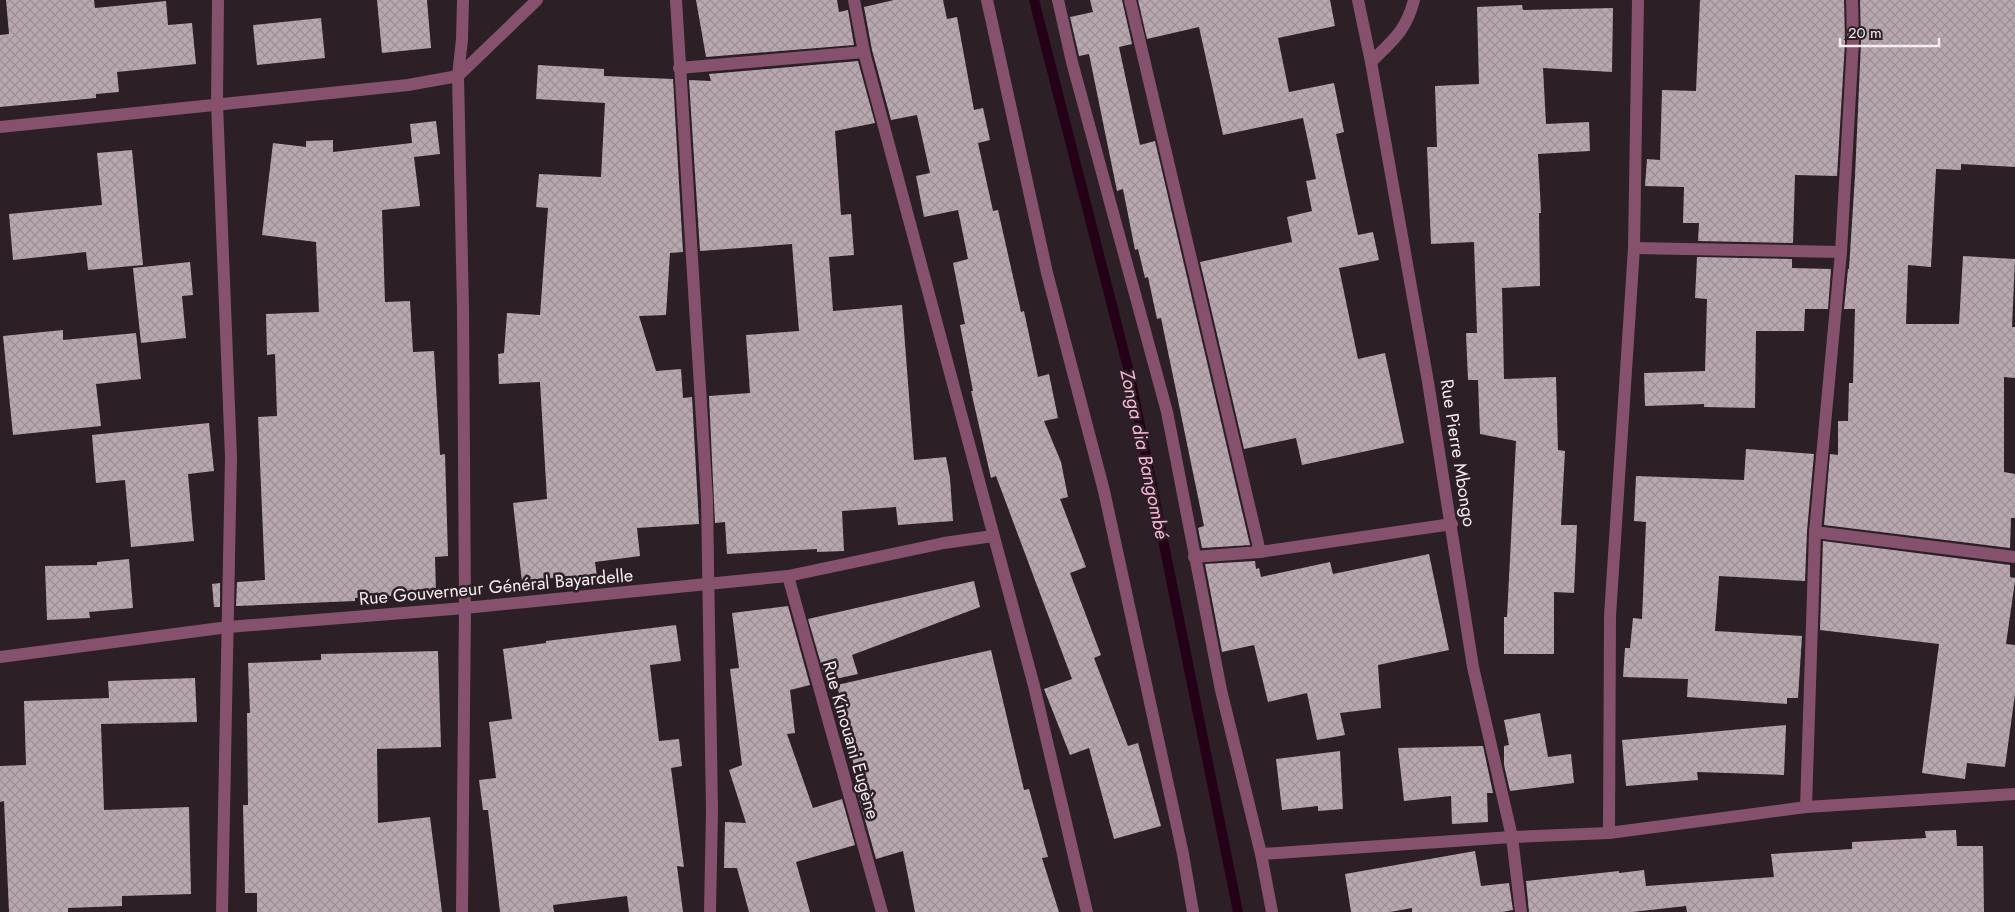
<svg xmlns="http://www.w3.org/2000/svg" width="2015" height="912" viewBox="0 0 2015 912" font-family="Jost,sans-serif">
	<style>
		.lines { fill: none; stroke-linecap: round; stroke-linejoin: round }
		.stream { stroke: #250117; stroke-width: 10 }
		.building { fill: url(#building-cross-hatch) }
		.street { stroke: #86516d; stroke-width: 12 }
		.labels { text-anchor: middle; stroke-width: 5; stroke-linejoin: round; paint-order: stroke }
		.street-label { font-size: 18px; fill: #f5ecf1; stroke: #2c1f25 }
		.water-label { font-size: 19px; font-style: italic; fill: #f9b6d8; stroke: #2c1f25 }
	</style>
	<defs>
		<pattern id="building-cross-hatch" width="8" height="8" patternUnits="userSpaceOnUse" patternTransform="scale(1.25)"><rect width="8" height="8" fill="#b9a7b0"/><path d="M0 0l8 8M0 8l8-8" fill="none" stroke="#9d8f96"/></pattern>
	</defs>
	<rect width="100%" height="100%" fill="#2c1f25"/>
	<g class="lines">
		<!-- stream -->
		<path class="stream" d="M 1034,0 L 1130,376 L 1238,912"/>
	</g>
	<!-- building -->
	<g class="building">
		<path d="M 6,0 L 94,0 L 95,8 L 166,1 L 168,25 L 192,23 L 196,64 L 117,72 L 119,92 L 96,94 L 96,98 L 0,107 L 0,35 L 9,34 Z"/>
		<path d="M 377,0 L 427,0 L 431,48 L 382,53 Z"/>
		<path d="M 696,0 L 837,0 L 839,12 L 848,10 L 854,45 L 706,57 Z"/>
		<path d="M 894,0 L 943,0 L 947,19 L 957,17 L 974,110 L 983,108 L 990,140 L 978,143 L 993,211 L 998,210 L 1021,312 L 1024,311 L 1038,377 L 1049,374 L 1058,418 L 1044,421 L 1061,462 L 1068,497 L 1060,499 L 1086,567 L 1070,573 L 1101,655 L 1094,658 L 1128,746 L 1138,743 L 1161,826 L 1114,839 L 1089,748 L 1070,755 L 1044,689 L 1072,679 L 996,476 L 991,478 L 971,391 L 973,391 L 960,325 L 965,324 L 953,263 L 968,259 L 958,210 L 924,217 L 916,176 L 930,173 L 917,115 L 891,120 L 872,50 L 864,7 Z"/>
		<path d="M 1090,0 L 1122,0 L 1132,44 L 1119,47 L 1140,145 L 1155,141 L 1250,545 L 1202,548 L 1198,528 L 1204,526 L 1161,318 L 1157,319 L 1148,277 L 1145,278 L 1138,249 L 1135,250 L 1123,189 L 1117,191 L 1089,54 L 1079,56 L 1070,17 L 1093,12 Z"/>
		<path d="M 1138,0 L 1330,0 L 1335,26 L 1278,38 L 1289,92 L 1334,83 L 1344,132 L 1336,134 L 1358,235 L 1373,232 L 1379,260 L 1339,268 L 1358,359 L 1385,353 L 1404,443 L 1302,465 L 1296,438 L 1244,449 L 1200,262 L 1292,242 L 1287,217 L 1312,211 L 1306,181 L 1316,179 L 1303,118 L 1223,135 L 1199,27 L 1147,39 Z"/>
		<path d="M 1700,0 L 1844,0 L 1845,42 L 1837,176 L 1795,175 L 1793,243 L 1698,241 L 1699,223 L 1683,223 L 1684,187 L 1645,186 L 1647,159 L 1660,160 L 1662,90 L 1696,91 Z"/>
		<path d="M 1860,0 L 2015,0 L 2015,167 L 1961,164 L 1961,170 L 1936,169 L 1931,267 L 1908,265 L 1906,324 L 1959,324 L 1963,256 L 2015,259 L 2012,327 L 2015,327 L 2015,378 L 2004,377 L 2004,472 L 2015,474 L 2015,518 L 2011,518 L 2010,548 L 1824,525 L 1830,454 L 1838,455 L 1838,421 L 1848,421 L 1849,383 L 1853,383 L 1855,309 L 1844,309 L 1848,269 L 1849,269 L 1855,176 L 1861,42 Z"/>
		<path d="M 1522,5 L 1523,10 L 1613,8 L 1612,72 L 1543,68 L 1546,124 L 1589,122 L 1590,151 L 1538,154 L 1541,213 L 1539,213 L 1540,286 L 1502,288 L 1504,379 L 1556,377 L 1558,450 L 1565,451 L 1561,525 L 1577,525 L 1574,593 L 1554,592 L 1554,654 L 1504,654 L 1504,617 L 1507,617 L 1516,441 L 1480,434 L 1478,380 L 1468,380 L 1466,333 L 1477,333 L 1474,242 L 1431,244 L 1427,147 L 1437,147 L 1435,86 L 1479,84 L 1477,7 Z"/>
		<path d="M 321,18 L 325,58 L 257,65 L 253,25 Z"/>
		<path d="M 858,61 L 875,123 L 835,131 L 841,215 L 851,214 L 854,255 L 829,257 L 833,311 L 902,305 L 914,460 L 946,457 L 950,478 L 953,521 L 898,525 L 896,507 L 842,511 L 844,551 L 817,552 L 817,549 L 727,554 L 725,522 L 715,523 L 709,396 L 750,393 L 746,335 L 799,331 L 792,244 L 700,251 L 689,80 L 711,81 L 709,74 Z"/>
		<path d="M 538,65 L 604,69 L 604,76 L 673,79 L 683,252 L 670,253 L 666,315 L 639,316 L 656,371 L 681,369 L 683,398 L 692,397 L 699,524 L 637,528 L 640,556 L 595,562 L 597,576 L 568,580 L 567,576 L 522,582 L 513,503 L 547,499 L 540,382 L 499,384 L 498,354 L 504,353 L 507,313 L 540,315 L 548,208 L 536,207 L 539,174 L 601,177 L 605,103 L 536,99 Z"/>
		<path d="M 436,121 L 440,154 L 414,157 L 420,206 L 382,210 L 385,302 L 410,301 L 413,352 L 434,351 L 440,455 L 445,454 L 448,556 L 435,557 L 436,593 L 355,598 L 355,601 L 236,606 L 237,582 L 265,580 L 258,417 L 277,416 L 275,354 L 267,355 L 266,314 L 319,312 L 316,242 L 262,235 L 273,143 L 306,147 L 306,141 L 333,140 L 333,152 L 412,143 L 410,124 Z"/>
		<path d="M 132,150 L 143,265 L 88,270 L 86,252 L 13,260 L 9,214 L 102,205 L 97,153 Z"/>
		<path d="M 1697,257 L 1792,259 L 1792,268 L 1831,269 L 1828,309 L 1805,309 L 1804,331 L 1756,331 L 1755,408 L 1704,407 L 1704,404 L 1645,406 L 1644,373 L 1705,371 L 1707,299 L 1695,298 Z"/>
		<path d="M 190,262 L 193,295 L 182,296 L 186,338 L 141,343 L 133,268 Z"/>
		<path d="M 63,330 L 63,340 L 136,333 L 141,379 L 96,384 L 101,426 L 13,435 L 3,336 Z"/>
		<path d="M 209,423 L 214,471 L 188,474 L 194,541 L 131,547 L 125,480 L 96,483 L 92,435 Z"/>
		<path d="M 1746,449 L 1814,454 L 1807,531 L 1805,581 L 1719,576 L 1715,631 L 1802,636 L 1798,698 L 1787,698 L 1787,704 L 1687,697 L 1688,679 L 1623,677 L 1625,648 L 1630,648 L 1633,618 L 1642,619 L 1646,522 L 1634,521 L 1636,476 L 1744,480 Z"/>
		<path d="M 1823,541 L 2010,565 L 2010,577 L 2015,578 L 2015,581 L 2006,644 L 2015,645 L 2015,694 L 2005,767 L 1967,763 L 1965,779 L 1922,773 L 1939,644 L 1820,630 Z"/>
		<path d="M 1429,554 L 1449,650 L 1378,665 L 1381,708 L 1340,713 L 1345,735 L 1317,740 L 1307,693 L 1268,702 L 1254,645 L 1222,652 L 1205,564 L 1255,561 L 1256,569 L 1259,568 L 1261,577 L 1330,562 L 1333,574 Z"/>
		<path d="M 129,559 L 133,608 L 89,612 L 90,618 L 47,620 L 45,566 L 97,565 L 97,562 Z"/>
		<path d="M 974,581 L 980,607 L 852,655 L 858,674 L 826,681 L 808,619 Z"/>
		<path d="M 220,583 L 220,607 L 214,607 L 212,584 Z"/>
		<path d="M 788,606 L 810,685 L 790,690 L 795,733 L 787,734 L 813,808 L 842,799 L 855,845 L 796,862 L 810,912 L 749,912 L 737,868 L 724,868 L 725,822 L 746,823 L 729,770 L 742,765 L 730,669 L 739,668 L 732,613 Z"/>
		<path d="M 676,625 L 681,661 L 650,665 L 659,741 L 679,739 L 682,766 L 671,768 L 684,867 L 677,866 L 683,912 L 629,912 L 627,896 L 553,905 L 554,912 L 500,912 L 488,810 L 483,810 L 479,780 L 496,778 L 489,722 L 512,719 L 503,649 L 546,643 L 546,641 Z"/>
		<path d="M 991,650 L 1024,790 L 1029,789 L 1048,857 L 1042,858 L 1059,912 L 915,912 L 903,851 L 876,859 L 858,795 L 860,794 L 852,757 L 854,757 L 837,685 Z"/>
		<path d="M 438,651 L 441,747 L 377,749 L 378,823 L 430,817 L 442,912 L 257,912 L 257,893 L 245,893 L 243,805 L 248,805 L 247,713 L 250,713 L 248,663 L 321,660 L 321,654 Z"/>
		<path d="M 195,678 L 197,722 L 101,724 L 104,810 L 189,807 L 191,894 L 122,896 L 122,906 L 68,908 L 68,912 L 9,912 L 4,801 L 0,802 L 0,766 L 26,765 L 24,701 L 109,698 L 108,681 Z"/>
		<path d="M 1540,713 L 1548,757 L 1571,754 L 1574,783 L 1510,791 L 1504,765 L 1504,746 L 1509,745 L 1504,720 Z"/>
		<path d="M 1786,725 L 1784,775 L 1697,772 L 1698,780 L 1626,786 L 1622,740 Z"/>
		<path d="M 1483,746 L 1493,793 L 1487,793 L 1488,822 L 1452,824 L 1451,796 L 1404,801 L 1398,748 Z"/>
		<path d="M 1340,751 L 1343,809 L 1318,811 L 1318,806 L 1282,810 L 1276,759 Z"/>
		<path d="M 1956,830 L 1957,846 L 1983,846 L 1984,912 L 1687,912 L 1686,906 L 1632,912 L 1529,912 L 1526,881 L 1619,871 L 1619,873 L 1644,870 L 1646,886 L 1774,877 L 1771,854 L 1852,849 L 1852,842 L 1926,838 L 1925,831 Z"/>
		<path d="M 1475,851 L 1481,886 L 1509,883 L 1513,910 L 1502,912 L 1412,912 L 1412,908 L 1390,912 L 1351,912 L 1345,874 Z"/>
	</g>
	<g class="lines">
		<!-- street -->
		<g class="street">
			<path d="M 218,0 L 217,104 L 231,457 L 222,912"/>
			<path d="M 676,0 L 707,500 L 712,811 L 710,912"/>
			<path d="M 854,0 L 864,52 L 1034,686 L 1087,912"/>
			<path d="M 987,0 L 1047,273 L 1104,491 L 1183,854 L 1193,912"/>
			<path d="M 1058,0 L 1072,62 L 1167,412 L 1221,690 L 1261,854 L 1272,912"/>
			<path d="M 1130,0 L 1260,552"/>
			<path d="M 1358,0 L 1371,62 L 1428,382 L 1473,667 L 1512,837 L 1521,912"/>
			<path d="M 1371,62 C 1393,40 1406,31 1414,0"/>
			<path d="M 679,68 L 864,52"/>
			<path d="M 0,127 L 408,85 L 458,76 L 537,0"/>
			<path d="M 1634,248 L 1841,252"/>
			<path d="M 1815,532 L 2015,557"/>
			<path d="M 1194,557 L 1260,552 L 1452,524"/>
			<path d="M 788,576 L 882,912"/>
			<path d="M 0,657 L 228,627 L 465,608 L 788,576 L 944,543 L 993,536"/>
			<path d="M 1806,807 L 1815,532 L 1841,252 L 1853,42 L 1852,0"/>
			<path d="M 1609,833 L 1610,616 L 1634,248 L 1638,0"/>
			<path d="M 1261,854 L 1512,837 L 1609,833 L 1806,807 L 2015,794"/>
			<path d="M 462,912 L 465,608 L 463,309 L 458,76 L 462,39 L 463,0"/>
		</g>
	</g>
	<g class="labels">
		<!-- street labels -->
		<g class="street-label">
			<text transform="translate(1458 453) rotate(81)" y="6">Rue Pierre Mbongo</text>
			<text transform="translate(496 587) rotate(-5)" y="6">Rue Gouverneur Général Bayardelle</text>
			<text transform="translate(851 740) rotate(74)" y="6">Rue Kinouani Eugène</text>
		</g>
		<!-- water labels -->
		<g class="water-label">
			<text transform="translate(1145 454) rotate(78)" y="7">Zonga dia Bangombé</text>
		</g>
	</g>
	<!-- scale -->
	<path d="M1840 38v8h99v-8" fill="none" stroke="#f5ecf1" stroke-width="2.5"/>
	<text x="1848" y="38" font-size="15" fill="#f5ecf1" stroke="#2c1f25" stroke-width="4" paint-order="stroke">20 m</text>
</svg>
